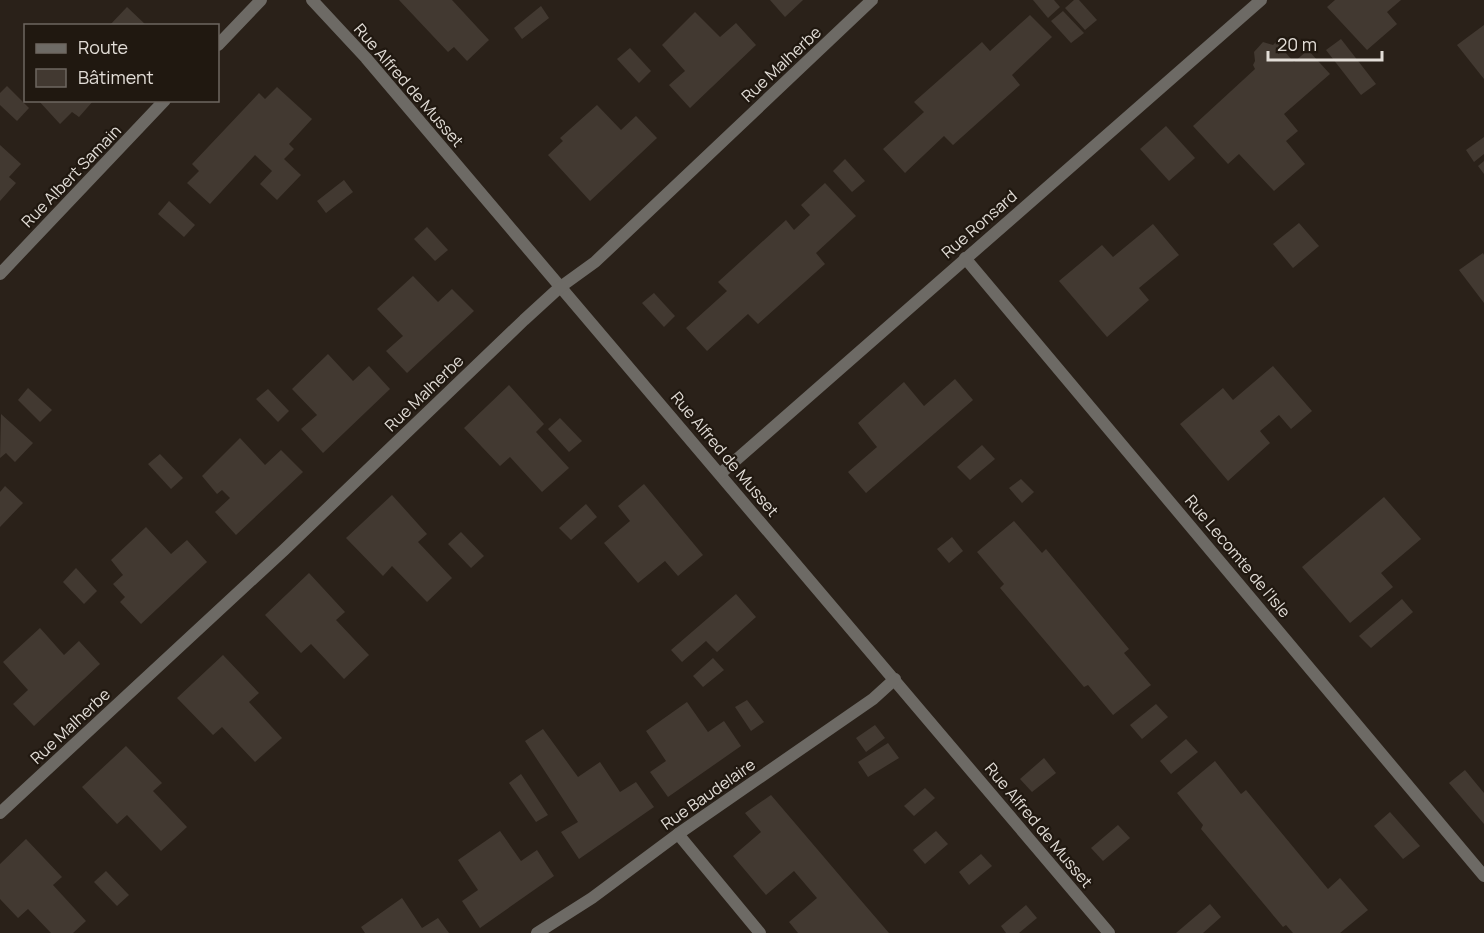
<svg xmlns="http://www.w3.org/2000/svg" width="1484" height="933" viewBox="0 0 1484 933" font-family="Manrope,sans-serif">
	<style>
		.building { fill: #423931 }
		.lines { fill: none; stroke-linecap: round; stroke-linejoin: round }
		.minor { stroke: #6d6a65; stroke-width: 12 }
		.labels { text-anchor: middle; stroke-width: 4.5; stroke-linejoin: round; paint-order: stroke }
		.street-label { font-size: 16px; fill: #e2ddd7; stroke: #201810 }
	</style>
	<rect width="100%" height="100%" fill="#2a2119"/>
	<!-- building -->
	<g class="building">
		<path d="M 399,0 L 452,0 L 489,40 L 467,61 L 454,47 L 448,52 Z"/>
		<path d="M 770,0 L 803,0 L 785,17 Z"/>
		<path d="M 1033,0 L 1054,0 L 1060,7 L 1048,18 Z"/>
		<path d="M 1074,0 L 1079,0 L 1097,20 L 1085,30 L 1065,8 Z"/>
		<path d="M 1335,0 L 1401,0 L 1387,12 L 1397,24 L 1367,50 L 1327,7 Z"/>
		<path d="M 541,6 L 549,18 L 522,39 L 514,28 Z"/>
		<path d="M 127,7 L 147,26 L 109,26 Z"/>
		<path d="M 1063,11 L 1084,33 L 1071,43 L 1051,21 Z"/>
		<path d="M 695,12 L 720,37 L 736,23 L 756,45 L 690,108 L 669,85 L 685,71 L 662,45 Z"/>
		<path d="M 1030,15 L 1052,37 L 1012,75 L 1020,85 L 953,145 L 944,136 L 905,173 L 883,149 L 924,112 L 914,102 L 982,42 L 990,51 Z"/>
		<path d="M 1484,25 L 1484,79 L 1457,45 Z"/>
		<path d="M 1341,39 L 1376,84 L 1361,95 L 1326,50 Z"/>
		<path d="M 1263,42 L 1273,45 L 1276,42 L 1294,62 L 1308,50 L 1330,74 L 1284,114 L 1298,131 L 1286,141 L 1305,164 L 1274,191 L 1239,154 L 1228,164 L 1193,126 L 1255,69 L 1253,65 L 1255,61 L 1254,52 Z"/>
		<path d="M 630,48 L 651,71 L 639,83 L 617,59 Z"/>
		<path d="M 7,86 L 29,108 L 17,121 L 0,105 L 0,93 Z"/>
		<path d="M 277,87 L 312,119 L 289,144 L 294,149 L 284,159 L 301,175 L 277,200 L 260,184 L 272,171 L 255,155 L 210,204 L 187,183 L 199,171 L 192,164 L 259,93 L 265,99 Z"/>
		<path d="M 38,100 L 94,100 L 79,117 L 72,112 L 60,124 Z"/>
		<path d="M 597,105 L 621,130 L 636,116 L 657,138 L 590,201 L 548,155 L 563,141 L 560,138 Z"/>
		<path d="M 1166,126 L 1195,158 L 1169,181 L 1140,149 Z"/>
		<path d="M 1484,137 L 1484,154 L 1474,162 L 1466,150 Z"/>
		<path d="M 0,145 L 21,164 L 9,177 L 16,183 L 0,201 Z"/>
		<path d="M 845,159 L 865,181 L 852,192 L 833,171 Z"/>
		<path d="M 1484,161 L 1484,174 L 1478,166 Z"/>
		<path d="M 344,180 L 353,192 L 326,213 L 317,201 Z"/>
		<path d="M 825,183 L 856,216 L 816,253 L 825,264 L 758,324 L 748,314 L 707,351 L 686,328 L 727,291 L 718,282 L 786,220 L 794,230 L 810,215 L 801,205 Z"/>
		<path d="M 169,201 L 195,225 L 184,237 L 158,214 Z"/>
		<path d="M 1299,223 L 1319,246 L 1293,268 L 1273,244 Z"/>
		<path d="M 1153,224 L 1179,255 L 1139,288 L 1149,300 L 1107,337 L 1059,281 L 1102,245 L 1113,257 Z"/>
		<path d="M 427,227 L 448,250 L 435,261 L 414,239 Z"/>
		<path d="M 1483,253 L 1484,255 L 1484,303 L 1459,270 Z"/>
		<path d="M 413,276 L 438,302 L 452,289 L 474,311 L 407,373 L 386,351 L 403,336 L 377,309 Z"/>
		<path d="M 654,293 L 675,316 L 664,327 L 642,303 Z"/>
		<path d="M 328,354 L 353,381 L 369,366 L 390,389 L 323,453 L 301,429 L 317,415 L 292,389 Z"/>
		<path d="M 1273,366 L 1312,411 L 1291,429 L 1279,415 L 1260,431 L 1270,443 L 1228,481 L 1180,424 L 1223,388 L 1233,400 Z"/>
		<path d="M 955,379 L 973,400 L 866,493 L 848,472 L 877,447 L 858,423 L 904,382 L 924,406 Z"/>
		<path d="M 509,385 L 544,424 L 536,432 L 569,468 L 542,492 L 510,457 L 500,466 L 464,428 Z"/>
		<path d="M 28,388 L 52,410 L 40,422 L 18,400 Z"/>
		<path d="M 268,389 L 289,411 L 278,422 L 256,399 Z"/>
		<path d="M 1,414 L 33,443 L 15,462 L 6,453 L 0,458 Z"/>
		<path d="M 560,418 L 582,441 L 569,452 L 548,429 Z"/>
		<path d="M 240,438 L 265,465 L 281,450 L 303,472 L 236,535 L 215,512 L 230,498 L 222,490 L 217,494 L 202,476 Z"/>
		<path d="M 982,445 L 995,459 L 970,480 L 957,467 Z"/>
		<path d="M 160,454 L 183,478 L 171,489 L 148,464 Z"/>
		<path d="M 1021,479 L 1034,492 L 1022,503 L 1009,488 Z"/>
		<path d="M 644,484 L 703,555 L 678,576 L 665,561 L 638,583 L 604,543 L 630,521 L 618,506 Z"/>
		<path d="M 5,486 L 23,503 L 0,527 L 0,492 Z"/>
		<path d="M 392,495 L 427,534 L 418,542 L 452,578 L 427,602 L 392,566 L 383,576 L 346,538 Z"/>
		<path d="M 1384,497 L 1421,539 L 1381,573 L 1393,587 L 1350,623 L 1302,567 Z"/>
		<path d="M 586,504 L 597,517 L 571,540 L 559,528 Z"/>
		<path d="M 1014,521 L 1042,553 L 1046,549 L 1129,649 L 1124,653 L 1151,685 L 1113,715 L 1088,685 L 1084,687 L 1000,588 L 1004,584 L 977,552 Z"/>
		<path d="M 146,527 L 171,554 L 187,540 L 207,562 L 141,624 L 120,602 L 125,597 L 113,584 L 123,575 L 111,560 Z"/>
		<path d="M 461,532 L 484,556 L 471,568 L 448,544 Z"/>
		<path d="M 952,537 L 963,551 L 949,563 L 937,549 Z"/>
		<path d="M 76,568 L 97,591 L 84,604 L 63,582 Z"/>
		<path d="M 309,573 L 345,612 L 336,620 L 369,655 L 344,679 L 311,644 L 301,653 L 265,615 Z"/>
		<path d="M 736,594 L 756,617 L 717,652 L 706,641 L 682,662 L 671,650 Z"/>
		<path d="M 1402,599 L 1413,612 L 1371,648 L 1359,636 Z"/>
		<path d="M 40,628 L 64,655 L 79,641 L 100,664 L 34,726 L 13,704 L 28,690 L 3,662 Z"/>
		<path d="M 223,655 L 259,693 L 249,702 L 282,738 L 255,762 L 222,727 L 213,735 L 177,698 Z"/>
		<path d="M 713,658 L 724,670 L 703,687 L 693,676 Z"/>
		<path d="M 747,700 L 764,722 L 751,731 L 735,707 Z"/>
		<path d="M 687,702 L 708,732 L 724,721 L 741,746 L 668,797 L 650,772 L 666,761 L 646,731 Z"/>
		<path d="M 1156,704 L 1168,717 L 1142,739 L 1130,725 Z"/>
		<path d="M 875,725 L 885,738 L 866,752 L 856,738 Z"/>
		<path d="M 543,729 L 578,777 L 600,762 L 620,792 L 636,782 L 654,807 L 579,859 L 561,832 L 578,822 L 525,741 Z"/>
		<path d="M 1186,739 L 1198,752 L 1171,774 L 1160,761 Z"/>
		<path d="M 888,743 L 899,758 L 868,777 L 858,762 Z"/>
		<path d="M 126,746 L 162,783 L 153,791 L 187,827 L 161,851 L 127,815 L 117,824 L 82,787 Z"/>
		<path d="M 1044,758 L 1056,773 L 1032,792 L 1020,779 Z"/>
		<path d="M 1215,761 L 1241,794 L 1246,790 L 1328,889 L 1340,878 L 1368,910 L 1340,933 L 1293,933 L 1286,925 L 1283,927 L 1201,829 L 1203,825 L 1177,793 Z"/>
		<path d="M 1465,770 L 1484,793 L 1484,824 L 1449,783 Z"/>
		<path d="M 521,774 L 548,815 L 536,822 L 509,783 Z"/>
		<path d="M 925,788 L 935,798 L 914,816 L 904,806 Z"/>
		<path d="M 771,795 L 858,897 L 889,933 L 798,933 L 789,922 L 817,898 L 794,871 L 766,895 L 733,856 L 761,832 L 745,813 Z"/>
		<path d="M 1390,812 L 1420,846 L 1403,859 L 1374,826 Z"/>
		<path d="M 1118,825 L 1130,838 L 1103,861 L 1091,848 Z"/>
		<path d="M 500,831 L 521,861 L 537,850 L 554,876 L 480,928 L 462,901 L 478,890 L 458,860 Z"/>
		<path d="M 936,831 L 948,844 L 925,864 L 913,850 Z"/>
		<path d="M 26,839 L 62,877 L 53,885 L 86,921 L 73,933 L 51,933 L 28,909 L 18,918 L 0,899 L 0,864 Z"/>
		<path d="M 981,854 L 992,866 L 969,885 L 959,872 Z"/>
		<path d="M 106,871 L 129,895 L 117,906 L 94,882 Z"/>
		<path d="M 402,898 L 422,928 L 438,918 L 449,933 L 365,933 L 361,927 Z"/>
		<path d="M 1210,904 L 1221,917 L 1203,933 L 1176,933 Z"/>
		<path d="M 1026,905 L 1037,918 L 1019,933 L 1006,933 L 1001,926 Z"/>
	</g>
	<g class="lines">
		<!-- minor -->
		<g class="minor">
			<path d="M 312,0 L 366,58 L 1109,933"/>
			<path d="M 218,45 L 261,0"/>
			<path d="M 965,258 L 1484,876"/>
			<path d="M 0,274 L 165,100"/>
			<path d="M 720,474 L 1261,0"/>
			<path d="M 0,813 L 284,550 L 524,320 L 559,288 L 595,262 L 872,0"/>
			<path d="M 678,834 L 760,933"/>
			<path d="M 537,933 L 592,898 L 678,834 L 873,699 L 895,679"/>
		</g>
	</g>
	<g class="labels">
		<!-- street labels -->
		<g class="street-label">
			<text transform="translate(781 64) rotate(-43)" y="6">Rue Malherbe</text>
			<text transform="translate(409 85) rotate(49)" y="6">Rue Alfred de Musset</text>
			<text transform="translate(71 176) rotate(-46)" y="6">Rue Albert Samain</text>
			<text transform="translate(979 224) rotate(-41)" y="6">Rue Ronsard</text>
			<text transform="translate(424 393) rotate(-44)" y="6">Rue Malherbe</text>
			<text transform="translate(725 454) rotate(50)" y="6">Rue Alfred de Musset</text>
			<text transform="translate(1238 556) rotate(50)" y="6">Rue Lecomte de l'Isle</text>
			<text transform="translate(70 726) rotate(-43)" y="6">Rue Malherbe</text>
			<text transform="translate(708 794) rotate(-35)" y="6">Rue Baudelaire</text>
			<text transform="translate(1039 825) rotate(50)" y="6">Rue Alfred de Musset</text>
		</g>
	</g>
	<!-- legend -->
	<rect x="24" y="24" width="195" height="78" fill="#201810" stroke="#6e6760" stroke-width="1.5"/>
	<rect x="36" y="44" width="30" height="9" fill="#6d6a65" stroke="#6e6760" stroke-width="1.5"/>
	<text x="78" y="54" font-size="18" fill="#e2ddd7">Route</text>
	<rect x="36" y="69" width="30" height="18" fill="#423931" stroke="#6e6760" stroke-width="1.5"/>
	<text x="78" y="84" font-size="18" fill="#e2ddd7">Bâtiment</text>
	<!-- scale -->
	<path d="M1268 51v9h114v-9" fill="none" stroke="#e2ddd7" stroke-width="3"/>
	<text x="1277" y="51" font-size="18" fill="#e2ddd7" stroke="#201810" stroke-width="4.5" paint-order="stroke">20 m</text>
</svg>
